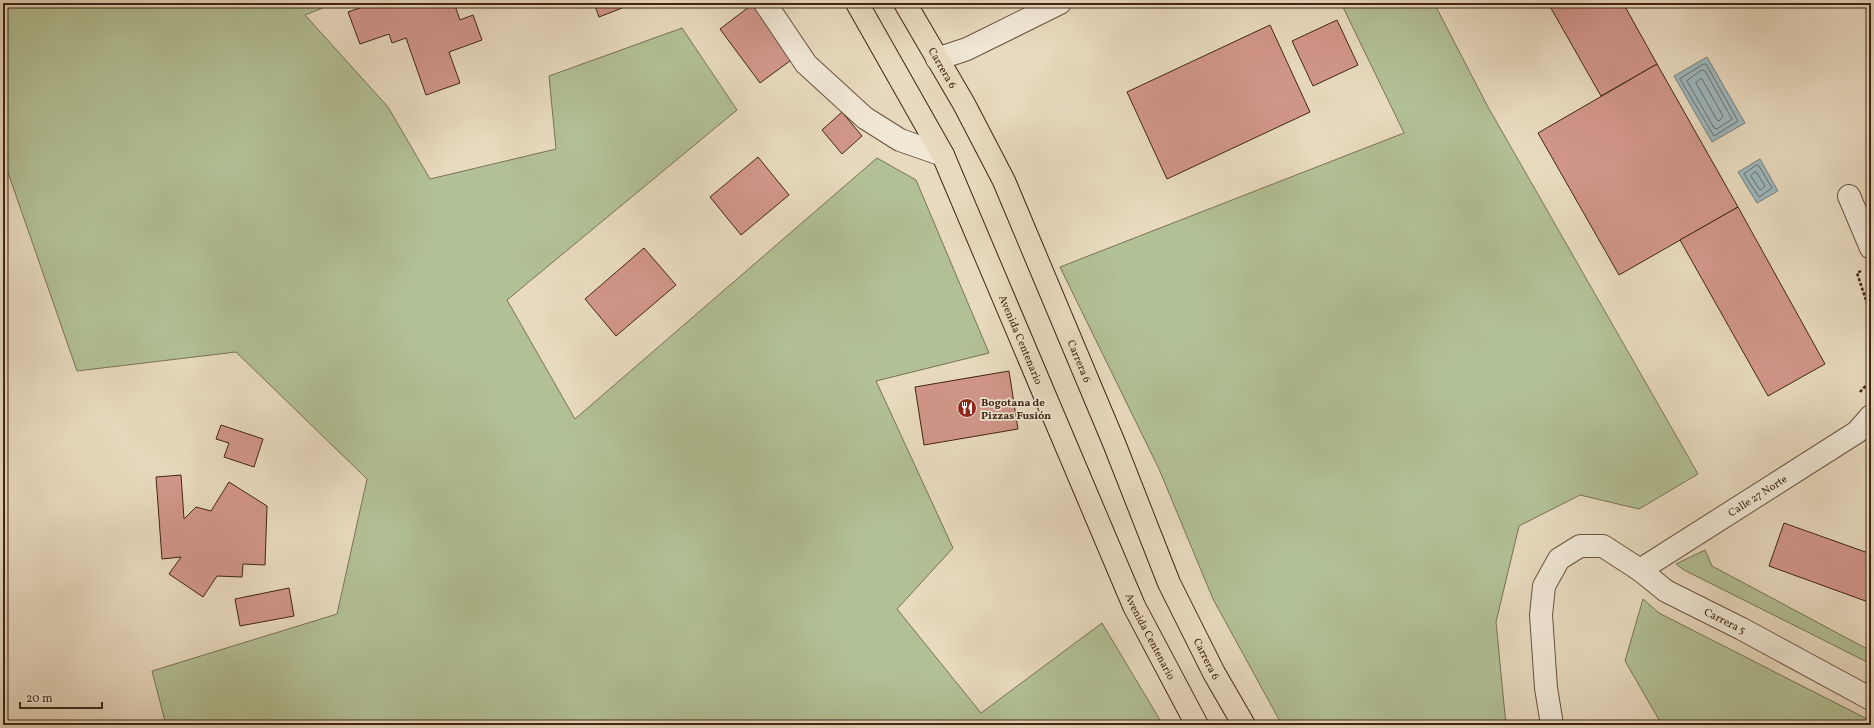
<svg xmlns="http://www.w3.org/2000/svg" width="1874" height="728" viewBox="0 0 1874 728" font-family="Vollkorn,serif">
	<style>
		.green { fill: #b2c095; stroke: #797254 }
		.water { fill: #9db7be; stroke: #787d7a }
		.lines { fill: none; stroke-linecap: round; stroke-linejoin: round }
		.shore { stroke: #6e6e69; stroke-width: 1 }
		.building { fill: #d1968b; stroke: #402514 }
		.minor-casing { stroke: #6a523f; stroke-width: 24 }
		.major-casing { stroke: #402514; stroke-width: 24 }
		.path { stroke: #402514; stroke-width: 2.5; stroke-dasharray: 3 2; stroke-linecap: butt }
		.minor { stroke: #f0e7d5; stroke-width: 22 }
		.major { stroke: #e8dabf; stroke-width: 22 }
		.labels { text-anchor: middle; stroke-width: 3.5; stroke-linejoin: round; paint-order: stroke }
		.street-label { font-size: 11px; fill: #402514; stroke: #f0e7d5 }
		.poi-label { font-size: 11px; font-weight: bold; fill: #402514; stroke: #f0e7d5; text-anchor: start }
	</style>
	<rect width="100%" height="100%" fill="#e8dabf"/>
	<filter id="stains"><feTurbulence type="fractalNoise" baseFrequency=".005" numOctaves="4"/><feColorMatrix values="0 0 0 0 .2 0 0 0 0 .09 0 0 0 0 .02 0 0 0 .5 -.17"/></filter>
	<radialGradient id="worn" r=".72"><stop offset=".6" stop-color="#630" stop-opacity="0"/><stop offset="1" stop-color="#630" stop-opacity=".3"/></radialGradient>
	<!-- green -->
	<g class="green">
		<path d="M 3,3 L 335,3 L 305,15 L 388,107 L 430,179 L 556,149 L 549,76 L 682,28 L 737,110 L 507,300 L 575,419 L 877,158 L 916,180 L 989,353 L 876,381 L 953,548 L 897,609 L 981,713 L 1102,623 L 1163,725 L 166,725 L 152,671 L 337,614 L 367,479 L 236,352 L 77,371 L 3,158 Z"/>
		<path d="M 1341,3 L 1434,3 L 1488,107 L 1698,474 L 1639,509 L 1580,495 L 1519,526 L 1496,622 L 1506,725 L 1282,725 L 1213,599 L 1159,469 L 1060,267 L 1404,133 Z"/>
		<path d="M 1705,550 L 1712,566 L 1871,651 L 1871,664 L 1684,570 L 1676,564 Z"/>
		<path d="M 1643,599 L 1659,613 L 1871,721 L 1871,725 L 1662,725 L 1625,661 Z"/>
	</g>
	<!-- water -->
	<g class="water">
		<path d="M 1707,57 L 1745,123 L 1712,142 L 1674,76 Z"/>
		<path d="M 1760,159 L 1778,191 L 1757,203 L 1738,172 Z"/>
	</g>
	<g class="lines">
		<!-- shore -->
		<g class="shore">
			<path d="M 1704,64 L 1706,64 L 1738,121 L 1714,136 L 1680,79 Z"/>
			<path d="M 1702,70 L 1705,71 L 1732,119 L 1717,129 L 1714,128 L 1687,81 Z"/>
			<path d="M 1700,79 L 1702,79 L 1723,116 L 1719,121 L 1717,120 L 1696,83 Z"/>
			<path d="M 1757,165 L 1759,166 L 1772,188 L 1759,197 L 1744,174 Z"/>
			<path d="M 1755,172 L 1757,173 L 1765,186 L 1761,190 L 1759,189 L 1751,176 Z"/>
		</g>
	</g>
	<!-- building -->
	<g class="building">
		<path d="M 374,3 L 454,3 L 460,20 L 473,15 L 482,40 L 449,52 L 460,83 L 426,95 L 406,38 L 392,43 L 389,34 L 360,44 L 348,12 Z"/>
		<path d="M 594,3 L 635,3 L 599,17 Z"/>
		<path d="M 754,3 L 794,58 L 760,83 L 720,29 Z"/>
		<path d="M 1548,3 L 1623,3 L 1657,64 L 1601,96 Z"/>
		<path d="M 1337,20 L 1358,65 L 1313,86 L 1292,41 Z"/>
		<path d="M 1270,25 L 1310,112 L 1167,179 L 1127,92 Z"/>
		<path d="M 1657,64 L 1738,207 L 1619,275 L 1538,133 Z"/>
		<path d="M 842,112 L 862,136 L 842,154 L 822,130 Z"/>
		<path d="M 758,157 L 789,195 L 741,235 L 710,197 Z"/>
		<path d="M 1738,207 L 1825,364 L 1768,396 L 1680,240 Z"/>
		<path d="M 644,248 L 676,285 L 616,336 L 585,299 Z"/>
		<path d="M 1009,371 L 1018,429 L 924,445 L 915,387 Z"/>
		<path d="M 221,425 L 263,439 L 254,467 L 224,457 L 229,443 L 216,439 Z"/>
		<path d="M 181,475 L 184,519 L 196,507 L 211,511 L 229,482 L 267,506 L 265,565 L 243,564 L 242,577 L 217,576 L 203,597 L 169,574 L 181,557 L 162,559 L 156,477 Z"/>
		<path d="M 1784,523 L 1871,554 L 1871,603 L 1769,566 Z"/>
		<path d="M 289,588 L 294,616 L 240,626 L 235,599 Z"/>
	</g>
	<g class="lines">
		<defs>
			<g id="minor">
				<path d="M 765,3 L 806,64 L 865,118 L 900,140 L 943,155"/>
				<path d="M 937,59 L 967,49 L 1060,3"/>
				<path d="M 1849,196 L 1871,248"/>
				<path id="s1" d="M 1640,570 L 1857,432 L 1871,416"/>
				<path id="s2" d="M 1552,725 L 1546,688 L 1541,615 L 1544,586 L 1559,559 L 1580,546 L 1603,546 L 1640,570 L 1666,591 L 1742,629 L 1871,699"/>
			</g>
			<g id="major">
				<path id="s3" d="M 857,3 L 943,155 L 1134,606 L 1197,725"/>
				<path id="s4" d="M 905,3 L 964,104 L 1004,181 L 1114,443 L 1169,583 L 1214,673 L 1244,725"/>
			</g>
		</defs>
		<!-- minor casing -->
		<use href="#minor" class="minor-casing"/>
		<!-- major casing -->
		<use href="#major" class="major-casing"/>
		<!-- path -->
		<g class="path">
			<path d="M 1861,271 L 1857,273 L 1871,315"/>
			<path d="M 1860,392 L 1871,380"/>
		</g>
		<!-- minor -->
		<use href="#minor" class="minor"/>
		<!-- major -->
		<use href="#major" class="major"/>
	</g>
	<!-- icons -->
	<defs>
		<symbol id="restaurant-disc" viewBox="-11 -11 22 22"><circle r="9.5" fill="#8f2418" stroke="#f0e7d5"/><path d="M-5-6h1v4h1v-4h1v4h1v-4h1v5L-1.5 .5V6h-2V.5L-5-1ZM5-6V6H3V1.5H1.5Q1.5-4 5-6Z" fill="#fff"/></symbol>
	</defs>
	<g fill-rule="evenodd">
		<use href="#restaurant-disc" x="956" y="397" width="22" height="22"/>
	</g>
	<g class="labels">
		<!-- street labels -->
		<g class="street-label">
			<text dy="4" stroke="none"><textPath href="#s4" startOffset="75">Carrera 6</textPath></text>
			<text dy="4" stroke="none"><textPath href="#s3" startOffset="375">Avenida Centenario</textPath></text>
			<text dy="4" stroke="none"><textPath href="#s4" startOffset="399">Carrera 6</textPath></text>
			<text dy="4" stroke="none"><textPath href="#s1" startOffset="139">Calle 27 Norte</textPath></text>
			<text dy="4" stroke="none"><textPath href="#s2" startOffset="362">Carrera 5</textPath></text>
			<text dy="4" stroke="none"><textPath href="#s3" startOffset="699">Avenida Centenario</textPath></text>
			<text dy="4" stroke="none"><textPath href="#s4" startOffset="723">Carrera 6</textPath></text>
		</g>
		<!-- poi labels -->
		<g class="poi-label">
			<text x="981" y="406">Bogotana de<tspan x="981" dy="13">Pizzas Fusión</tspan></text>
		</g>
	</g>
	<!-- margin -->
	<rect width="1874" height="728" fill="none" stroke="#e8dabf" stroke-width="16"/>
	<rect x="4" y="4" width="1866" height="720" fill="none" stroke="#402514" stroke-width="2"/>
	<rect x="8" y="8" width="1858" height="712" fill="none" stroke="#402514"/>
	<!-- scale -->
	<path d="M20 702v6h82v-6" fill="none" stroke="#402514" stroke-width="2"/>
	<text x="26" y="702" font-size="12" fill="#402514" stroke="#f0e7d5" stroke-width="3" paint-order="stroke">20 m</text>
	<rect width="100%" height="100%" filter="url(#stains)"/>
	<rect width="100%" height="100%" fill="url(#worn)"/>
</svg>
